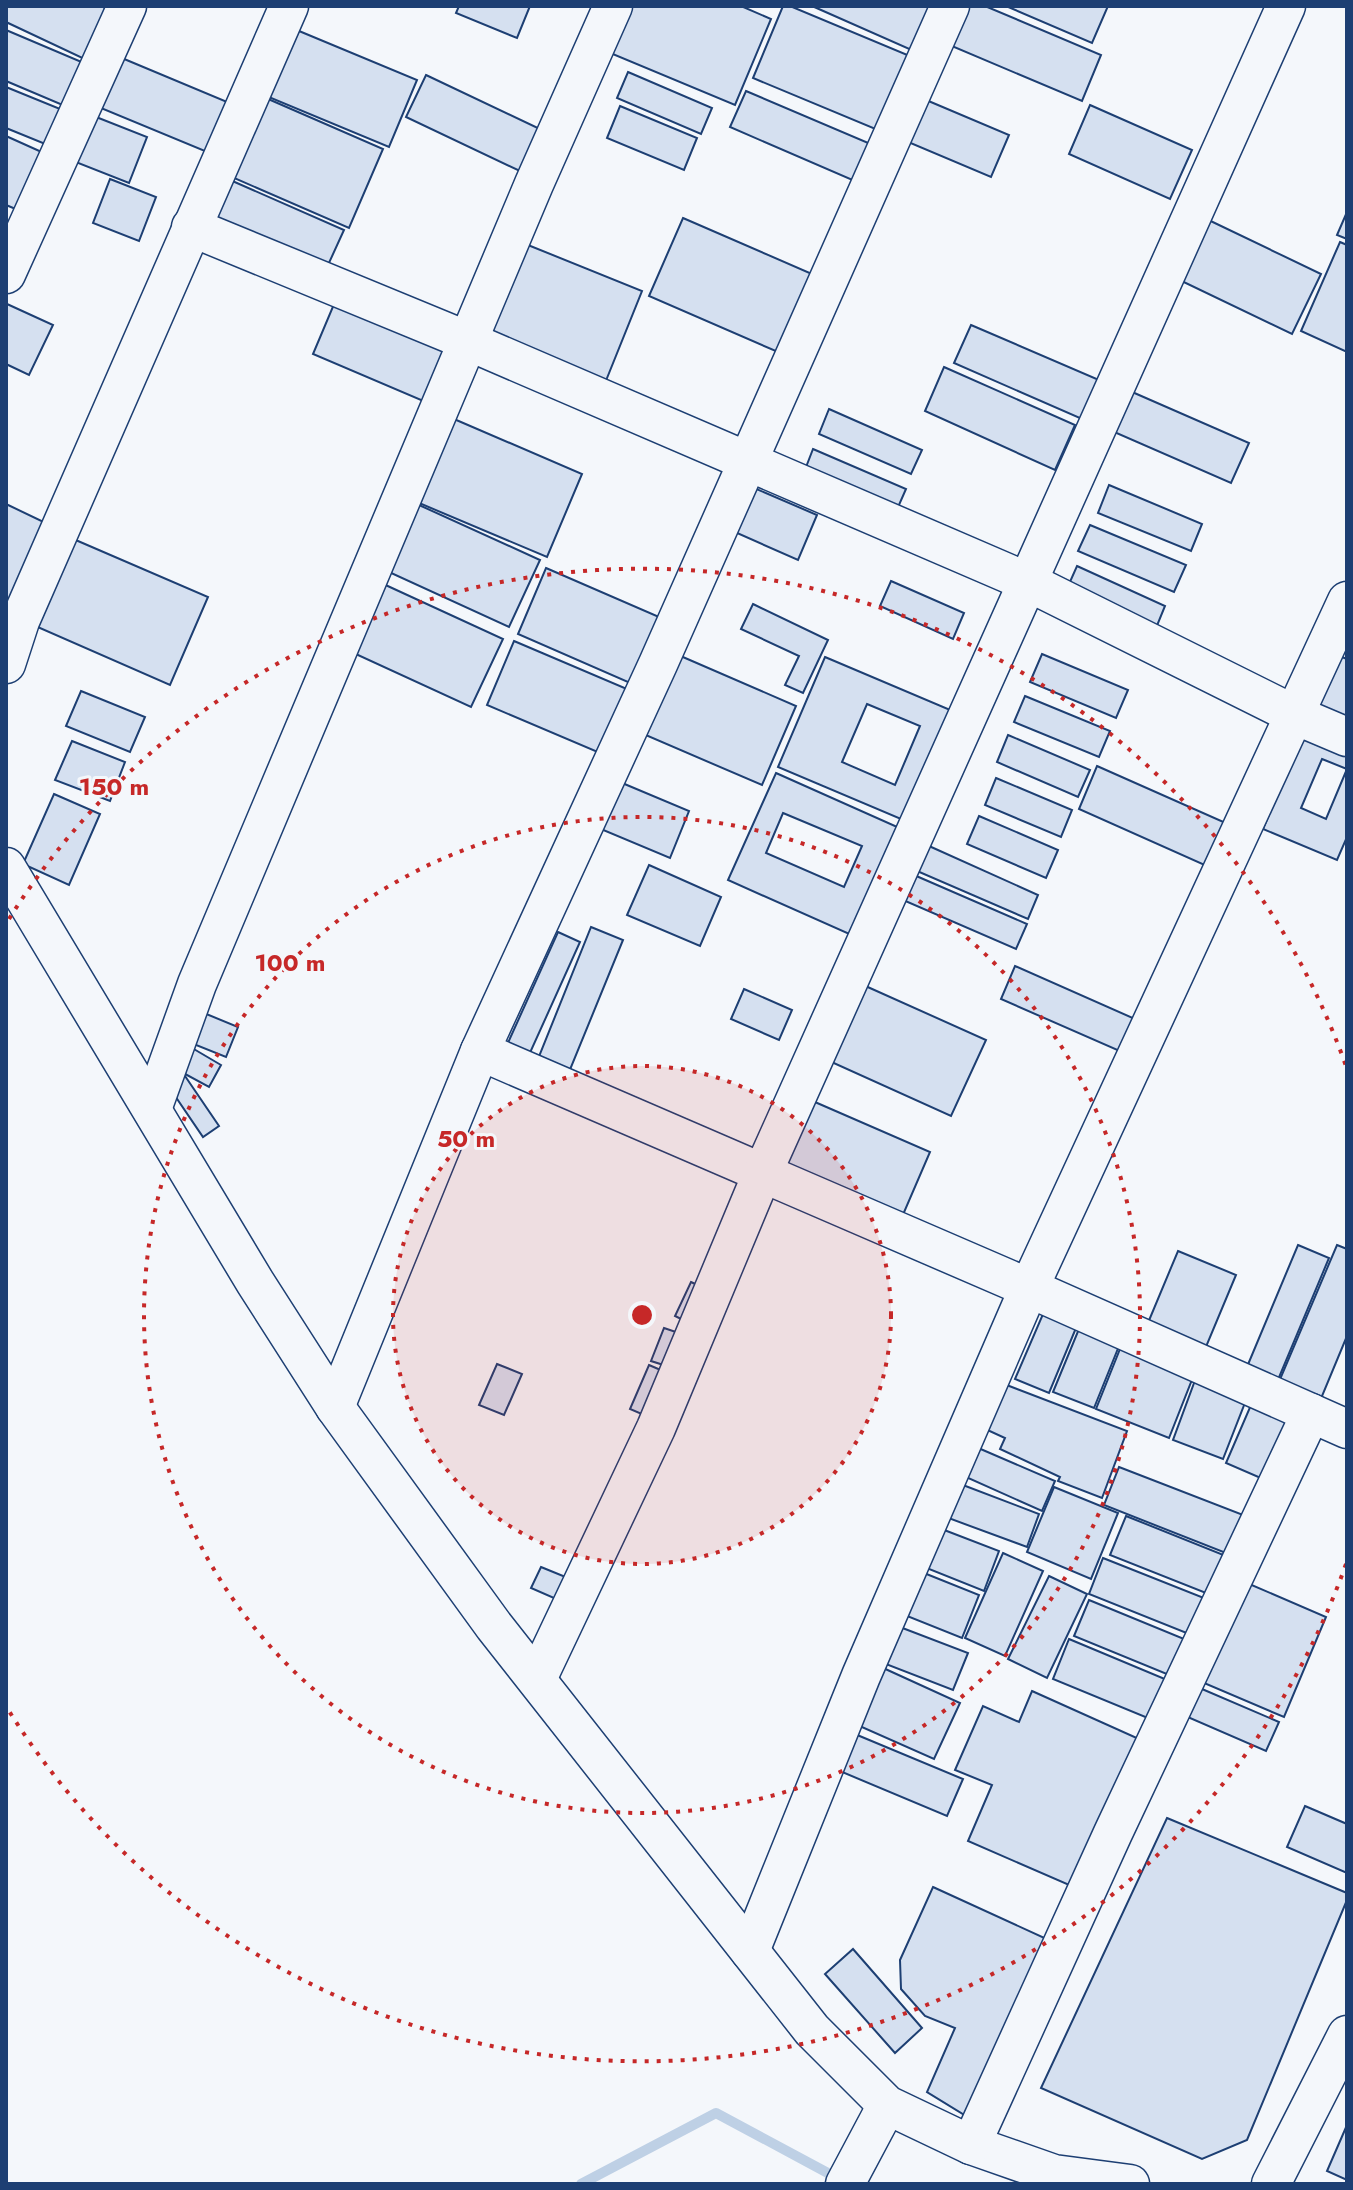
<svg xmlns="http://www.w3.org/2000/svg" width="1353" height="2190" viewBox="0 0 1353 2190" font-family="Jost,sans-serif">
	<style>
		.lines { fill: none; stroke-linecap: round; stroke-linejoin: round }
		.stream { stroke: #bed0e5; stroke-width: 10 }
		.building { fill: #d5e0f0; stroke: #1d3f73; stroke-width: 2; fill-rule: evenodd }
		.minor-casing { stroke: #1d3f73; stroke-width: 41 }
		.minor { stroke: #f4f7fb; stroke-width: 38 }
		.ring { fill: none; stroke: #c62828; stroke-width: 4; stroke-dasharray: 4 8 }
		.centre { fill: #c62828; stroke: #f4f7fb; stroke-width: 4 }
		.ring-label { font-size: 24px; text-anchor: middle; font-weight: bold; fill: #c62828; stroke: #f4f7fb; stroke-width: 6; stroke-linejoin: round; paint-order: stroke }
	</style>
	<rect width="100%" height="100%" fill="#f4f7fb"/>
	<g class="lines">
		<!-- stream -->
		<path class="stream" d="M 581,2184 L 716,2113 L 839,2179"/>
	</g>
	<!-- building -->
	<g class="building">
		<path d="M 6,6 L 101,6 L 118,14 L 95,64 L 6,22 Z"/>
		<path d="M 459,6 L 530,6 L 517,38 L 456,13 Z"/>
		<path d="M 622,6 L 741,6 L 771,19 L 735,105 L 603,50 Z"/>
		<path d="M 783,6 L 790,6 L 917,59 L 885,133 L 753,78 Z"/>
		<path d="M 812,6 L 936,6 L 916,52 Z"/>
		<path d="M 963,6 L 985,6 L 1101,55 L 1082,101 L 947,44 Z"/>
		<path d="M 1006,6 L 1108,6 L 1092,43 Z"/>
		<path d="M 287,26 L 417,80 L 389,147 L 259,93 Z"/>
		<path d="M 6,30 L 91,66 L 72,109 L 6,81 Z"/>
		<path d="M 117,56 L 232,104 L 212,154 L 96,106 Z"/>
		<path d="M 628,72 L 712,108 L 701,134 L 617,98 Z"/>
		<path d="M 426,75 L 542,130 L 522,172 L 406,117 Z"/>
		<path d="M 6,87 L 70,113 L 55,148 L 6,128 Z"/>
		<path d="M 746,91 L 873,145 L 857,182 L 730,127 Z"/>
		<path d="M 259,95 L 383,149 L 349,228 L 225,174 Z"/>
		<path d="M 919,97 L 1009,135 L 991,177 L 901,139 Z"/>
		<path d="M 1090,105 L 1192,150 L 1170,199 L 1069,154 Z"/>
		<path d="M 620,106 L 697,138 L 684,170 L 607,138 Z"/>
		<path d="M 86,113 L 147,137 L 129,183 L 68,159 Z"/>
		<path d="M 6,136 L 55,158 L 30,215 L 6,205 Z"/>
		<path d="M 221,176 L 344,230 L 323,276 L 201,222 Z"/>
		<path d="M 110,179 L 156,197 L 139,241 L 93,223 Z"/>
		<path d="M 1347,212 L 1347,239 L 1337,235 Z"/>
		<path d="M 1196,214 L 1321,274 L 1292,334 L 1167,274 Z"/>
		<path d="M 683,218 L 812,274 L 778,352 L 649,296 Z"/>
		<path d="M 518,241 L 642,291 L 601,393 L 476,344 Z"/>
		<path d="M 1340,242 L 1347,245 L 1347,352 L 1301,331 Z"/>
		<path d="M 337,297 L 459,350 L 435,406 L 313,354 Z"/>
		<path d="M 7,304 L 53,325 L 29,375 L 6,364 Z"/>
		<path d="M 971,325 L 1099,380 L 1082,419 L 954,363 Z"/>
		<path d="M 944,367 L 1075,425 L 1055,470 L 925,411 Z"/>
		<path d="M 1123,388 L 1249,443 L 1231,483 L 1105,428 Z"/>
		<path d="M 829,409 L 922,450 L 911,474 L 819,434 Z"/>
		<path d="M 447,416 L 582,474 L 547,557 L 412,500 Z"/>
		<path d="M 813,449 L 906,489 L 895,514 L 803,475 Z"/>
		<path d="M 747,485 L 817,515 L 798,560 L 728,529 Z"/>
		<path d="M 1109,485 L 1202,524 L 1191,551 L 1098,513 Z"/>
		<path d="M 408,500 L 540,560 L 509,627 L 378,567 Z"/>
		<path d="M 6,504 L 52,526 L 6,630 Z"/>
		<path d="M 1090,525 L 1186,565 L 1174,592 L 1078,551 Z"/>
		<path d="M 71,538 L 208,597 L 170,685 L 33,625 Z"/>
		<path d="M 1077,566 L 1165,606 L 1154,633 L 1065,593 Z"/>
		<path d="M 546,568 L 666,620 L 637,686 L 518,634 Z"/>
		<path d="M 891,581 L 964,613 L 953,639 L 880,606 Z"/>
		<path d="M 379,582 L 503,639 L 471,707 L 347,650 Z"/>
		<path d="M 753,604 L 828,640 L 803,693 L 785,685 L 799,656 L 741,629 Z"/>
		<path d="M 514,641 L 634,692 L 607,756 L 487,705 Z"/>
		<path d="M 669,651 L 796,706 L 762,785 L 634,730 Z"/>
		<path d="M 1329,652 L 1347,659 L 1347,732 L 1303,713 Z"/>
		<path d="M 1042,654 L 1128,690 L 1116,718 L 1030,682 Z"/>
		<path d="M 825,657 L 955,712 L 908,822 L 778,767 ZM 867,704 L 920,726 L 895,785 L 842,762 Z"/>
		<path d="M 81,691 L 145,717 L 130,752 L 66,726 Z"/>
		<path d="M 1025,696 L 1110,731 L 1099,757 L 1014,722 Z"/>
		<path d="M 1306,727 L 1347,745 L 1347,837 L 1337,860 L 1263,829 ZM 1322,759 L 1347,769 L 1326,819 L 1301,808 Z"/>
		<path d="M 1008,735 L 1090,770 L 1078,797 L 997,762 Z"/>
		<path d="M 72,741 L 125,762 L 110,801 L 55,780 Z"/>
		<path d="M 1097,766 L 1228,824 L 1209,867 L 1079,809 Z"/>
		<path d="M 776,773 L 904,830 L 856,937 L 728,880 ZM 783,813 L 862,846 L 844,887 L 766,853 Z"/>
		<path d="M 996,778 L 1072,810 L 1061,837 L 985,805 Z"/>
		<path d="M 615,780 L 689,811 L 670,858 L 596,827 Z"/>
		<path d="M 54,794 L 100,814 L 69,885 L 23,864 Z"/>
		<path d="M 979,816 L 1058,850 L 1046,878 L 967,844 Z"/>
		<path d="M 929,846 L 1038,895 L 1028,919 L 917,871 Z"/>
		<path d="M 649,865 L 721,897 L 700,946 L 627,915 Z"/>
		<path d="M 914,875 L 1027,924 L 1016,949 L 903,900 Z"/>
		<path d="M 591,927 L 623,940 L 567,1077 L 536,1064 Z"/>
		<path d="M 558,932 L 580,942 L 529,1055 L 507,1045 Z"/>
		<path d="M 1015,966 L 1144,1023 L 1131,1056 L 1001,999 Z"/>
		<path d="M 861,984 L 986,1040 L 951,1116 L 827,1060 Z"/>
		<path d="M 744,989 L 792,1010 L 779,1040 L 731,1019 Z"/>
		<path d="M 199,1011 L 238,1027 L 226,1057 L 186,1041 Z"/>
		<path d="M 187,1045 L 221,1065 L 209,1087 L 174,1068 Z"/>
		<path d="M 185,1076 L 219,1126 L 203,1137 L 169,1087 Z"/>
		<path d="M 808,1099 L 930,1152 L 899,1224 L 777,1170 Z"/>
		<path d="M 1298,1245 L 1329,1258 L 1275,1387 L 1244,1374 Z"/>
		<path d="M 1337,1245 L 1347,1249 L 1347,1336 L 1320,1401 L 1278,1384 Z"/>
		<path d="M 1178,1251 L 1236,1275 L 1203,1354 L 1145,1330 Z"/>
		<path d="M 691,1282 L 706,1289 L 689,1323 L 675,1316 Z"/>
		<path d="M 1043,1314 L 1076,1328 L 1049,1393 L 1015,1379 Z"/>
		<path d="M 1081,1324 L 1121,1341 L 1094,1408 L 1053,1392 Z"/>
		<path d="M 664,1328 L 685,1335 L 673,1368 L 651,1361 Z"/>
		<path d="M 1122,1344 L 1195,1372 L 1169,1438 L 1096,1409 Z"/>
		<path d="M 497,1364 L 522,1374 L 504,1415 L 479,1405 Z"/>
		<path d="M 649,1365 L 670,1374 L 651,1418 L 630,1409 Z"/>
		<path d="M 1197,1375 L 1248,1395 L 1223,1459 L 1173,1440 Z"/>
		<path d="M 1004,1384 L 1127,1431 L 1102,1498 L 1058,1481 L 1060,1477 L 1000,1449 L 1005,1438 L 983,1428 Z"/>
		<path d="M 1254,1398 L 1306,1420 L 1277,1485 L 1226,1463 Z"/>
		<path d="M 969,1444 L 1055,1481 L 1042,1511 L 957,1473 Z"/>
		<path d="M 1119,1467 L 1251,1518 L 1236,1557 L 1104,1505 Z"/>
		<path d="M 955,1482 L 1039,1514 L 1027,1547 L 943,1516 Z"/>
		<path d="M 1054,1487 L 1118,1513 L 1091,1579 L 1027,1552 Z"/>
		<path d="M 1126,1516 L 1231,1558 L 1216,1597 L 1110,1555 Z"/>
		<path d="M 939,1528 L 999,1551 L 984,1591 L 924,1567 Z"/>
		<path d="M 1003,1553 L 1043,1571 L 1005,1656 L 965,1638 Z"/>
		<path d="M 1103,1558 L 1209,1600 L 1194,1636 L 1089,1594 Z"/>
		<path d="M 541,1567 L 573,1580 L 563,1602 L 531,1588 Z"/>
		<path d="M 914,1569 L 979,1595 L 962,1638 L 897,1612 Z"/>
		<path d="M 1049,1576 L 1087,1594 L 1047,1678 L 1008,1659 Z"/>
		<path d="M 1240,1580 L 1326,1617 L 1284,1717 L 1197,1680 Z"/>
		<path d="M 1089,1600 L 1189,1641 L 1174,1677 L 1074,1636 Z"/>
		<path d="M 892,1624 L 968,1653 L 953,1690 L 878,1661 Z"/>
		<path d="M 1069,1639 L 1172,1682 L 1155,1721 L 1053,1679 Z"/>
		<path d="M 881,1667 L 960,1703 L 934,1759 L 855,1724 Z"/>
		<path d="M 1195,1686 L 1279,1722 L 1266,1751 L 1183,1715 Z"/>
		<path d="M 1032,1691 L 1139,1739 L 1076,1888 L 968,1841 L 992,1785 L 955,1770 L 983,1706 L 1019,1722 Z"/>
		<path d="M 850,1732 L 963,1779 L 947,1816 L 835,1769 Z"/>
		<path d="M 1305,1806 L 1347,1824 L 1347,1873 L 1287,1847 Z"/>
		<path d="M 1167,1818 L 1347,1893 L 1347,1900 L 1247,2140 L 1202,2159 L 1041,2088 Z"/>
		<path d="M 933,1887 L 1051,1941 L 971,2119 L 927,2092 L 955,2028 L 925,2016 L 901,1989 L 900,1960 Z"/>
		<path d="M 853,1949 L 922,2028 L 895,2053 L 825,1974 Z"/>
		<path d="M 1347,2125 L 1347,2180 L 1327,2171 Z"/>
	</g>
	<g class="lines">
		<defs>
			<g id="minor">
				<path d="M 191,227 L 468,341 L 1028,582 L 1295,715 L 1347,737"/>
				<path d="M 6,274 L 127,6"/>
				<path d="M 6,664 L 20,621 L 289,6"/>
				<path d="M 6,867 L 255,1282 L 335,1407 L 494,1626 L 812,2030 L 887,2105 L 971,2145 L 1054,2174 L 1130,2184"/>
				<path d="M 480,1051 L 1029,1288 L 1347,1429"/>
				<path d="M 152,1109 L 197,984 L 534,184 L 613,6"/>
				<path d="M 335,1407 L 480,1051 L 658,664 L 950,6"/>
				<path d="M 537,1679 L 656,1428 L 762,1174 L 1286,6"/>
				<path d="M 750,1951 L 861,1676 L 1029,1288 L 1347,601"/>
				<path d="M 971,2145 L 1113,1833 L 1311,1413"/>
				<path d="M 845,2184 L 887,2105"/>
				<path d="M 1271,2184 L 1347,2035"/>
			</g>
		</defs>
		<!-- minor casing -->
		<use href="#minor" class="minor-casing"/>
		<!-- minor -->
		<use href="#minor" class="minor"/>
	</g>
	<!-- distance rings -->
	<circle cx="642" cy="1315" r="249" fill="#c62828" fill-opacity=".12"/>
	<g class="ring">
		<circle cx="642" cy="1315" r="249"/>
		<circle cx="642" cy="1315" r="498"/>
		<path d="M1346 1564A747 747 0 0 1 9 1711M9 919A747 747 0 0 1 1346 1066"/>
	</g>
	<circle cx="642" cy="1315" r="12" class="centre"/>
	<g class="ring-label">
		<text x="114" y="795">150 m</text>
		<text x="290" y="971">100 m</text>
		<text x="466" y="1147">50 m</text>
	</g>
	<!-- border -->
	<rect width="1353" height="2190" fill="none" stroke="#1d3f73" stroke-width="16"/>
</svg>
